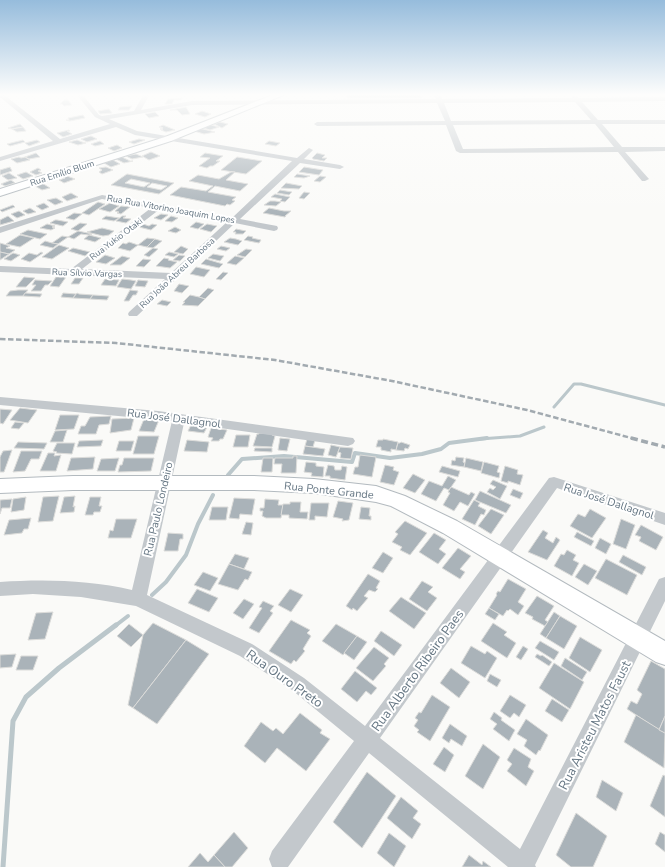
<svg xmlns="http://www.w3.org/2000/svg" width="665" height="867" viewBox="0 0 665 867" font-family="'Nunito Sans',sans-serif">
	<style>
		.lines { fill: none; stroke-linecap: round; stroke-linejoin: round }
		.stream-far2 { stroke: #bbc7cb; stroke-width: 3 }
		.stream-far1 { stroke: #bbc7cb; stroke-width: 4 }
		.stream { stroke: #bbc7cb; stroke-width: 5 }
		.building { fill: #aab3b9; stroke: #dcdcda; fill-rule: evenodd }
		.secondary-casing { stroke: #b3babf; stroke-width: 2 }
		.street { fill: #c3c8cc; fill-rule: evenodd }
		.secondary { fill: #fff; fill-rule: evenodd }
		.rail-far1 { stroke: #a2aab0; stroke-width: 2.5; stroke-dasharray: 5.5 2.5; stroke-linecap: butt }
		.rail { stroke: #a2aab0; stroke-width: 3.5; stroke-dasharray: 7 3.5; stroke-linecap: butt }
		.labels { text-anchor: middle; stroke-width: 4; stroke-linejoin: round; paint-order: stroke }
		.far-street-label { font-size: 9px; fill: #657683; stroke: #fff }
		.street-label { font-size: 11px; fill: #657683; stroke: #fff }
		.near-street-label { font-size: 13px; fill: #657683; stroke: #fff }
	</style>
	<rect width="100%" height="100%" fill="#fafaf8"/>
	<g class="lines">
		<!-- stream-far2 -->
		<g class="stream-far2">
			<path d="M 554,407 L 574,384 L 581,384 L 665,405"/>
			<path d="M 480,439 L 520,436 L 544,427"/>
		</g>
		<!-- stream-far1 -->
		<g class="stream-far1">
			<path d="M 228,475 L 242,459 L 284,456 L 352,462 L 355,453 L 390,458 L 422,454 L 441,449 L 449,443 L 487,438"/>
			<path d="M 152,595 L 166,582 L 186,555 L 198,524 L 213,495"/>
			<path d="M 115,626 L 128,616"/>
		</g>
		<!-- stream -->
		<path class="stream" d="M 3,867 L 13,721 L 26,697 L 59,668 L 116,625"/>
	</g>
	<!-- building -->
	<g class="building">
		<path d="M 347,94 L 420,94 L 422,98 L 347,98 Z"/>
		<path d="M 183,98 L 181,100 L 174,100 L 172,104 L 165,104 L 168,99 Z"/>
		<path d="M 64,100 L 68,100 L 72,105 L 64,106 L 62,104 L 60,104 Z"/>
		<path d="M 132,106 L 129,110 L 118,110 L 120,107 Z"/>
		<path d="M 186,107 L 190,114 L 182,115 L 177,110 L 170,110 Z"/>
		<path d="M 109,109 L 112,113 L 100,114 L 98,111 Z"/>
		<path d="M 202,111 L 211,114 L 205,117 L 195,114 Z"/>
		<path d="M 155,112 L 159,116 L 149,118 L 145,114 Z"/>
		<path d="M 83,115 L 85,118 L 70,121 L 66,120 L 69,120 L 68,118 Z"/>
		<path d="M 220,122 L 228,124 L 222,128 L 214,124 Z"/>
		<path d="M 20,124 L 23,127 L 12,129 L 8,128 Z"/>
		<path d="M 163,125 L 175,130 L 166,132 L 161,130 L 163,130 L 160,129 L 163,128 L 159,127 Z"/>
		<path d="M 211,125 L 219,127 L 210,130 L 203,128 Z"/>
		<path d="M 23,127 L 26,131 L 17,132 L 12,129 Z"/>
		<path d="M 200,129 L 203,129 L 215,132 L 204,134 L 194,131 Z"/>
		<path d="M 69,130 L 70,131 L 67,131 L 72,134 L 63,137 L 57,133 Z"/>
		<path d="M 91,136 L 97,139 L 87,142 L 81,139 Z"/>
		<path d="M 139,139 L 145,140 L 134,144 L 129,142 Z"/>
		<path d="M 23,140 L 25,142 L 10,146 L 7,144 Z"/>
		<path d="M 37,140 L 40,142 L 29,146 L 25,143 Z"/>
		<path d="M 77,140 L 82,142 L 86,143 L 78,145 L 69,142 Z"/>
		<path d="M 100,141 L 104,144 L 95,146 L 91,144 Z"/>
		<path d="M 269,141 L 280,143 L 276,146 L 265,144 Z"/>
		<path d="M 117,145 L 122,148 L 114,151 L 108,148 Z"/>
		<path d="M 151,152 L 160,156 L 149,160 L 142,156 Z"/>
		<path d="M 36,153 L 40,157 L 29,159 L 25,157 Z"/>
		<path d="M 205,153 L 223,156 L 216,161 L 220,161 L 213,166 L 210,166 L 207,168 L 199,166 L 210,158 L 200,157 Z"/>
		<path d="M 317,153 L 325,155 L 322,158 L 327,158 L 324,161 L 313,159 L 312,158 Z"/>
		<path d="M 136,154 L 143,157 L 132,159 L 126,156 Z"/>
		<path d="M 19,157 L 21,158 L 25,157 L 30,160 L 17,163 L 11,159 Z"/>
		<path d="M 122,157 L 130,161 L 133,161 L 124,163 L 116,159 Z"/>
		<path d="M 237,157 L 262,161 L 246,174 L 221,170 Z"/>
		<path d="M 113,160 L 120,164 L 111,167 L 104,163 Z"/>
		<path d="M 10,167 L 12,171 L 0,175 L 0,170 Z"/>
		<path d="M 106,167 L 113,170 L 102,174 L 99,172 L 102,170 L 99,168 Z"/>
		<path d="M 304,167 L 323,170 L 319,175 L 299,172 Z"/>
		<path d="M 38,168 L 41,170 L 38,171 L 42,173 L 36,175 L 30,172 Z"/>
		<path d="M 26,172 L 33,176 L 23,179 L 17,175 Z"/>
		<path d="M 231,172 L 235,172 L 226,180 L 248,184 L 240,191 L 215,186 L 208,192 L 236,197 L 232,200 L 235,201 L 230,205 L 227,204 L 225,206 L 170,195 L 181,187 L 206,191 L 213,186 L 189,181 L 198,175 L 219,179 Z"/>
		<path d="M 9,173 L 17,178 L 8,180 L 2,176 Z"/>
		<path d="M 127,174 L 174,183 L 159,194 L 111,185 ZM 131,179 L 150,183 L 144,187 L 125,183 ZM 152,183 L 167,186 L 161,190 L 147,187 Z"/>
		<path d="M 297,174 L 310,176 L 304,178 L 294,177 Z"/>
		<path d="M 67,176 L 75,179 L 64,183 L 59,180 L 65,178 L 63,177 Z"/>
		<path d="M 320,176 L 326,177 L 320,182 L 314,181 Z"/>
		<path d="M 11,180 L 15,183 L 5,186 L 1,184 Z"/>
		<path d="M 42,183 L 50,188 L 42,190 L 35,186 Z"/>
		<path d="M 286,183 L 302,186 L 299,189 L 281,188 Z"/>
		<path d="M 280,190 L 292,192 L 289,195 L 277,193 Z"/>
		<path d="M 304,192 L 310,193 L 304,199 L 299,198 Z"/>
		<path d="M 71,193 L 78,197 L 67,201 L 62,197 Z"/>
		<path d="M 275,194 L 290,197 L 285,202 L 280,201 L 282,199 L 271,197 Z"/>
		<path d="M 56,198 L 63,202 L 55,205 L 47,200 Z"/>
		<path d="M 270,201 L 275,201 L 281,202 L 276,206 L 264,205 Z"/>
		<path d="M 98,202 L 105,204 L 89,215 L 82,213 Z"/>
		<path d="M 44,203 L 49,207 L 42,210 L 36,206 Z"/>
		<path d="M 110,203 L 119,206 L 110,212 L 99,209 Z"/>
		<path d="M 13,205 L 15,207 L 2,212 L 0,210 Z"/>
		<path d="M 121,206 L 130,207 L 121,214 L 117,213 L 119,212 L 115,211 Z"/>
		<path d="M 30,208 L 36,212 L 28,214 L 23,211 Z"/>
		<path d="M 269,208 L 284,211 L 291,211 L 285,216 L 286,216 L 285,217 L 263,213 Z"/>
		<path d="M 19,211 L 25,215 L 17,218 L 11,214 Z"/>
		<path d="M 74,213 L 82,214 L 74,220 L 66,218 Z"/>
		<path d="M 161,214 L 168,215 L 161,220 L 154,218 Z"/>
		<path d="M 8,216 L 14,221 L 0,225 L 0,220 Z"/>
		<path d="M 106,216 L 119,218 L 114,221 L 102,219 Z"/>
		<path d="M 122,216 L 126,216 L 123,218 L 131,219 L 126,223 L 116,221 Z"/>
		<path d="M 171,216 L 178,218 L 172,222 L 165,221 Z"/>
		<path d="M 55,220 L 57,220 L 68,222 L 63,226 L 50,223 Z"/>
		<path d="M 196,222 L 204,224 L 198,229 L 190,227 Z"/>
		<path d="M 80,223 L 87,224 L 78,231 L 71,229 Z"/>
		<path d="M 47,224 L 55,226 L 52,227 L 55,228 L 51,230 L 40,228 Z"/>
		<path d="M 143,224 L 149,226 L 152,224 L 157,225 L 151,230 L 139,227 Z"/>
		<path d="M 207,224 L 217,226 L 211,232 L 200,229 Z"/>
		<path d="M 175,227 L 181,230 L 176,233 L 168,231 Z"/>
		<path d="M 102,228 L 114,231 L 109,235 L 103,236 L 87,232 Z"/>
		<path d="M 236,229 L 246,231 L 243,234 L 235,234 L 236,232 L 233,232 Z"/>
		<path d="M 28,230 L 47,234 L 40,239 L 20,234 Z"/>
		<path d="M 78,231 L 92,234 L 89,235 L 81,234 L 74,239 L 68,237 Z"/>
		<path d="M 20,235 L 34,238 L 20,247 L 6,244 Z"/>
		<path d="M 89,235 L 101,238 L 95,242 L 84,239 Z"/>
		<path d="M 62,236 L 68,237 L 58,244 L 52,243 Z"/>
		<path d="M 248,236 L 253,237 L 252,238 L 261,240 L 259,243 L 244,240 Z"/>
		<path d="M 147,238 L 155,239 L 147,247 L 138,245 Z"/>
		<path d="M 230,238 L 236,239 L 242,241 L 238,245 L 224,242 Z"/>
		<path d="M 155,239 L 162,241 L 153,248 L 147,247 Z"/>
		<path d="M 45,241 L 52,243 L 58,244 L 53,248 L 40,245 Z"/>
		<path d="M 129,242 L 138,245 L 130,251 L 118,248 L 123,243 L 126,244 Z"/>
		<path d="M 0,243 L 10,246 L 6,248 L 15,250 L 9,254 L 0,252 Z"/>
		<path d="M 59,245 L 69,248 L 52,259 L 42,257 Z"/>
		<path d="M 181,246 L 188,249 L 183,254 L 174,252 Z"/>
		<path d="M 221,246 L 230,248 L 226,251 L 217,249 Z"/>
		<path d="M 73,248 L 90,252 L 85,256 L 68,251 Z"/>
		<path d="M 153,248 L 158,249 L 149,257 L 144,255 Z"/>
		<path d="M 246,249 L 252,250 L 245,257 L 237,255 Z"/>
		<path d="M 0,252 L 9,254 L 0,260 Z"/>
		<path d="M 41,252 L 43,253 L 30,262 L 21,259 L 29,253 L 37,255 Z"/>
		<path d="M 169,252 L 178,254 L 174,257 L 165,255 Z"/>
		<path d="M 13,253 L 20,255 L 11,261 L 4,259 Z"/>
		<path d="M 213,254 L 224,256 L 220,261 L 208,258 Z"/>
		<path d="M 105,255 L 115,258 L 106,264 L 96,262 Z"/>
		<path d="M 179,255 L 185,256 L 180,261 L 173,260 Z"/>
		<path d="M 122,256 L 130,258 L 121,265 L 110,265 Z"/>
		<path d="M 235,256 L 244,258 L 236,265 L 227,263 Z"/>
		<path d="M 164,258 L 169,259 L 168,260 L 177,262 L 170,268 L 156,266 Z"/>
		<path d="M 143,259 L 151,260 L 144,267 L 136,266 Z"/>
		<path d="M 206,259 L 223,264 L 219,268 L 201,264 Z"/>
		<path d="M 196,267 L 210,270 L 204,277 L 190,274 Z"/>
		<path d="M 223,272 L 228,273 L 221,280 L 216,279 Z"/>
		<path d="M 24,277 L 35,278 L 26,287 L 16,287 Z"/>
		<path d="M 56,277 L 66,277 L 59,287 L 50,286 Z"/>
		<path d="M 75,278 L 83,278 L 79,284 L 71,284 Z"/>
		<path d="M 105,279 L 119,280 L 116,286 L 101,285 Z"/>
		<path d="M 122,279 L 131,280 L 136,281 L 131,289 L 117,287 Z"/>
		<path d="M 35,280 L 52,281 L 48,285 L 45,285 L 41,291 L 31,291 L 36,285 L 32,285 Z"/>
		<path d="M 138,280 L 148,281 L 145,287 L 135,286 Z"/>
		<path d="M 179,284 L 189,286 L 182,293 L 174,291 Z"/>
		<path d="M 208,288 L 214,290 L 205,299 L 199,297 Z"/>
		<path d="M 18,290 L 28,290 L 23,296 L 6,296 L 10,291 Z"/>
		<path d="M 130,290 L 138,291 L 136,295 L 133,295 L 129,301 L 124,301 Z"/>
		<path d="M 25,293 L 42,294 L 40,297 L 23,296 Z"/>
		<path d="M 63,293 L 76,294 L 73,298 L 61,297 Z"/>
		<path d="M 77,293 L 79,294 L 93,295 L 90,299 L 73,298 Z"/>
		<path d="M 93,295 L 109,296 L 107,300 L 90,299 Z"/>
		<path d="M 190,295 L 199,297 L 205,299 L 198,306 L 182,305 L 185,302 L 183,302 Z"/>
		<path d="M 162,300 L 171,302 L 167,306 L 157,304 Z"/>
		<path d="M 20,408 L 37,410 L 28,423 L 10,420 Z"/>
		<path d="M 0,409 L 12,410 L 3,424 L 0,423 Z"/>
		<path d="M 60,415 L 79,415 L 74,429 L 55,430 Z"/>
		<path d="M 111,416 L 109,424 L 99,425 L 96,434 L 78,434 L 81,426 L 85,426 L 90,417 Z"/>
		<path d="M 134,418 L 131,430 L 110,433 L 112,419 Z"/>
		<path d="M 144,419 L 159,420 L 154,432 L 139,431 Z"/>
		<path d="M 15,422 L 24,423 L 19,429 L 11,428 Z"/>
		<path d="M 191,425 L 207,427 L 204,433 L 188,431 Z"/>
		<path d="M 211,428 L 227,430 L 223,439 L 220,439 L 219,441 L 211,441 L 213,438 L 208,437 Z"/>
		<path d="M 67,430 L 63,442 L 50,442 L 55,431 Z"/>
		<path d="M 259,433 L 272,434 L 272,435 L 275,436 L 272,447 L 253,446 L 257,434 L 259,434 Z"/>
		<path d="M 236,435 L 250,435 L 248,447 L 233,447 Z"/>
		<path d="M 138,436 L 159,436 L 154,454 L 133,454 Z"/>
		<path d="M 280,438 L 290,439 L 287,451 L 278,450 Z"/>
		<path d="M 307,439 L 315,440 L 313,447 L 305,446 Z"/>
		<path d="M 383,439 L 398,442 L 396,450 L 391,449 L 391,452 L 381,450 L 381,447 L 376,447 L 378,440 L 383,440 Z"/>
		<path d="M 103,440 L 101,446 L 77,447 L 79,441 Z"/>
		<path d="M 187,440 L 209,442 L 207,452 L 184,451 Z"/>
		<path d="M 119,441 L 134,441 L 131,451 L 116,451 Z"/>
		<path d="M 18,442 L 47,443 L 44,449 L 14,448 Z"/>
		<path d="M 401,442 L 410,445 L 408,449 L 405,448 L 404,451 L 396,450 L 398,443 L 400,443 Z"/>
		<path d="M 57,443 L 75,443 L 72,454 L 56,453 L 57,452 L 53,451 Z"/>
		<path d="M 331,445 L 340,447 L 336,457 L 328,455 Z"/>
		<path d="M 305,446 L 325,449 L 323,456 L 303,454 Z"/>
		<path d="M 340,447 L 353,448 L 351,459 L 340,458 L 341,453 L 338,452 Z"/>
		<path d="M 255,448 L 272,448 L 272,452 L 254,451 Z"/>
		<path d="M 12,450 L 4,472 L 0,472 L 0,457 L 3,451 Z"/>
		<path d="M 21,451 L 42,451 L 39,459 L 31,459 L 25,471 L 13,472 Z"/>
		<path d="M 48,453 L 55,453 L 54,456 L 61,455 L 56,471 L 40,471 Z"/>
		<path d="M 360,455 L 376,457 L 372,477 L 353,474 L 355,467 L 358,467 Z"/>
		<path d="M 293,456 L 297,456 L 296,473 L 281,473 L 282,464 L 274,464 L 275,458 L 293,458 Z"/>
		<path d="M 95,457 L 93,469 L 67,471 L 71,458 Z"/>
		<path d="M 456,457 L 464,458 L 463,462 L 465,463 L 464,467 L 451,465 L 452,460 L 455,461 Z"/>
		<path d="M 119,458 L 115,471 L 97,471 L 101,459 Z"/>
		<path d="M 124,458 L 154,458 L 151,471 L 118,472 L 120,465 L 122,465 Z"/>
		<path d="M 263,458 L 273,458 L 272,472 L 261,472 Z"/>
		<path d="M 466,458 L 483,462 L 481,471 L 464,467 Z"/>
		<path d="M 306,462 L 316,463 L 316,466 L 324,467 L 323,477 L 311,476 L 312,473 L 304,472 Z"/>
		<path d="M 484,462 L 499,466 L 497,472 L 500,473 L 499,478 L 481,473 Z"/>
		<path d="M 328,465 L 334,466 L 335,470 L 341,470 L 342,466 L 347,467 L 345,480 L 330,478 L 330,476 L 325,476 Z"/>
		<path d="M 385,465 L 394,467 L 393,470 L 399,472 L 394,485 L 380,482 Z"/>
		<path d="M 442,466 L 460,471 L 458,477 L 439,472 Z"/>
		<path d="M 505,466 L 518,470 L 517,474 L 523,475 L 520,485 L 508,481 L 508,483 L 501,481 Z"/>
		<path d="M 413,474 L 425,480 L 415,493 L 403,488 Z"/>
		<path d="M 448,476 L 456,480 L 449,490 L 444,488 L 436,501 L 421,494 L 429,481 L 442,486 Z"/>
		<path d="M 493,480 L 507,486 L 500,499 L 487,492 L 490,488 L 493,490 L 496,487 L 490,484 Z"/>
		<path d="M 451,487 L 469,495 L 471,492 L 475,494 L 468,506 L 460,502 L 454,511 L 443,505 L 450,493 L 448,492 Z"/>
		<path d="M 513,489 L 523,493 L 520,499 L 510,495 Z"/>
		<path d="M 480,491 L 511,505 L 506,513 L 475,500 Z"/>
		<path d="M 59,496 L 53,521 L 38,522 L 43,497 Z"/>
		<path d="M 75,496 L 73,507 L 75,506 L 74,512 L 60,513 L 64,497 Z"/>
		<path d="M 26,497 L 24,510 L 11,512 L 13,499 Z"/>
		<path d="M 90,497 L 101,497 L 99,506 L 102,506 L 100,512 L 94,512 L 93,515 L 85,515 Z"/>
		<path d="M 234,498 L 255,499 L 252,515 L 240,514 L 239,519 L 229,518 Z"/>
		<path d="M 12,499 L 10,508 L 2,508 L 0,514 L 0,500 Z"/>
		<path d="M 265,499 L 279,500 L 278,505 L 283,505 L 281,518 L 266,518 L 262,516 L 263,511 L 260,511 L 260,508 L 264,508 Z"/>
		<path d="M 474,500 L 480,503 L 478,506 L 486,510 L 484,515 L 481,514 L 475,525 L 462,519 Z"/>
		<path d="M 338,501 L 353,503 L 349,520 L 342,521 L 343,519 L 333,517 Z"/>
		<path d="M 290,502 L 301,502 L 300,512 L 308,512 L 307,519 L 289,518 L 289,515 L 281,515 L 283,504 L 290,504 Z"/>
		<path d="M 311,503 L 329,503 L 327,517 L 315,516 L 315,520 L 309,520 Z"/>
		<path d="M 212,507 L 228,507 L 226,520 L 209,520 Z"/>
		<path d="M 361,507 L 370,508 L 369,516 L 371,516 L 371,520 L 359,519 Z"/>
		<path d="M 491,509 L 504,515 L 491,534 L 478,526 Z"/>
		<path d="M 590,509 L 606,518 L 592,538 L 570,526 L 578,514 L 585,517 Z"/>
		<path d="M 31,518 L 28,529 L 24,529 L 22,533 L 4,535 L 9,520 Z"/>
		<path d="M 116,519 L 137,519 L 131,538 L 108,538 L 110,530 L 113,531 Z"/>
		<path d="M 621,519 L 635,525 L 626,549 L 613,544 Z"/>
		<path d="M 405,521 L 427,533 L 410,555 L 400,550 L 402,547 L 392,542 L 398,534 L 395,532 Z"/>
		<path d="M 246,522 L 253,523 L 251,535 L 242,534 Z"/>
		<path d="M 641,525 L 663,537 L 656,550 L 639,541 L 641,537 L 635,535 Z"/>
		<path d="M 543,530 L 548,533 L 545,538 L 553,543 L 556,537 L 560,540 L 547,560 L 528,552 Z"/>
		<path d="M 577,532 L 594,541 L 591,546 L 574,537 Z"/>
		<path d="M 168,533 L 183,534 L 183,539 L 180,539 L 178,551 L 164,551 Z"/>
		<path d="M 434,533 L 446,540 L 439,549 L 446,554 L 438,564 L 419,552 Z"/>
		<path d="M 600,538 L 611,544 L 606,554 L 595,548 Z"/>
		<path d="M 458,548 L 471,556 L 460,569 L 465,572 L 460,579 L 442,568 Z"/>
		<path d="M 567,550 L 576,555 L 573,560 L 579,563 L 572,576 L 554,566 L 561,554 L 564,555 Z"/>
		<path d="M 383,552 L 393,558 L 383,573 L 372,568 Z"/>
		<path d="M 235,554 L 249,558 L 244,569 L 229,564 Z"/>
		<path d="M 623,555 L 646,567 L 642,575 L 619,562 Z"/>
		<path d="M 606,559 L 637,575 L 627,595 L 595,578 Z"/>
		<path d="M 229,564 L 252,572 L 248,580 L 245,579 L 238,590 L 218,584 Z"/>
		<path d="M 584,564 L 597,571 L 588,585 L 575,577 Z"/>
		<path d="M 203,572 L 218,578 L 210,591 L 194,585 Z"/>
		<path d="M 368,574 L 380,581 L 376,588 L 378,589 L 375,592 L 369,590 L 364,596 L 368,598 L 357,611 L 353,608 L 352,610 L 346,606 Z"/>
		<path d="M 508,579 L 526,589 L 518,602 L 524,606 L 518,615 L 510,609 L 508,611 L 507,610 L 503,616 L 489,608 L 497,595 L 496,594 L 498,591 L 500,592 Z"/>
		<path d="M 422,581 L 433,587 L 428,592 L 437,598 L 427,611 L 409,599 Z"/>
		<path d="M 197,589 L 218,598 L 209,612 L 188,603 Z"/>
		<path d="M 290,589 L 303,595 L 291,612 L 278,605 Z"/>
		<path d="M 537,596 L 554,606 L 545,620 L 548,622 L 545,626 L 532,619 L 533,617 L 525,613 Z"/>
		<path d="M 401,597 L 426,613 L 414,629 L 389,611 Z"/>
		<path d="M 244,599 L 254,604 L 243,619 L 233,613 Z"/>
		<path d="M 263,601 L 274,606 L 270,611 L 273,613 L 259,633 L 249,628 L 262,608 L 259,607 Z"/>
		<path d="M 489,608 L 499,614 L 495,620 L 485,614 Z"/>
		<path d="M 53,612 L 45,639 L 28,640 L 36,613 Z"/>
		<path d="M 554,612 L 560,616 L 546,638 L 540,634 Z"/>
		<path d="M 560,616 L 577,626 L 564,649 L 546,638 Z"/>
		<path d="M 291,620 L 310,630 L 307,633 L 311,636 L 303,649 L 305,651 L 296,662 L 294,660 L 291,664 L 269,651 Z"/>
		<path d="M 153,623 L 186,640 L 133,708 L 128,705 L 143,635 Z"/>
		<path d="M 493,623 L 507,632 L 504,635 L 516,643 L 507,658 L 481,641 Z"/>
		<path d="M 129,624 L 143,635 L 131,647 L 117,636 Z"/>
		<path d="M 336,624 L 357,636 L 343,655 L 322,641 Z"/>
		<path d="M 381,631 L 402,645 L 394,656 L 374,641 Z"/>
		<path d="M 357,636 L 367,642 L 354,660 L 344,653 Z"/>
		<path d="M 580,637 L 602,650 L 590,672 L 569,658 Z"/>
		<path d="M 186,640 L 209,654 L 157,724 L 133,708 Z"/>
		<path d="M 540,641 L 559,652 L 554,660 L 535,648 Z"/>
		<path d="M 471,646 L 485,654 L 487,651 L 497,658 L 485,678 L 461,663 Z"/>
		<path d="M 523,646 L 528,649 L 521,660 L 516,657 Z"/>
		<path d="M 374,647 L 389,658 L 384,664 L 386,666 L 373,681 L 356,668 Z"/>
		<path d="M 16,654 L 12,667 L 0,668 L 0,655 Z"/>
		<path d="M 537,654 L 541,656 L 542,655 L 552,662 L 549,666 L 535,657 Z"/>
		<path d="M 21,656 L 38,656 L 33,670 L 16,670 Z"/>
		<path d="M 565,658 L 587,672 L 582,680 L 561,666 Z"/>
		<path d="M 651,661 L 665,669 L 665,716 L 659,730 L 627,709 L 631,701 L 637,704 L 642,694 L 637,690 Z"/>
		<path d="M 554,663 L 584,682 L 570,709 L 539,688 Z"/>
		<path d="M 451,668 L 470,682 L 459,698 L 440,683 Z"/>
		<path d="M 355,671 L 377,688 L 371,695 L 366,691 L 357,702 L 341,689 Z"/>
		<path d="M 490,674 L 501,680 L 497,687 L 487,681 Z"/>
		<path d="M 432,695 L 450,707 L 430,741 L 417,732 L 419,730 L 414,726 L 418,720 L 415,718 L 419,712 L 421,713 Z"/>
		<path d="M 510,695 L 526,705 L 519,717 L 514,713 L 510,718 L 500,711 Z"/>
		<path d="M 552,699 L 569,710 L 562,722 L 545,711 Z"/>
		<path d="M 494,712 L 502,718 L 501,720 L 515,730 L 509,741 L 493,729 L 497,724 L 490,719 Z"/>
		<path d="M 300,713 L 322,730 L 320,733 L 330,739 L 306,771 L 277,748 L 265,763 L 244,746 L 261,722 L 273,731 L 276,728 L 283,734 Z"/>
		<path d="M 636,715 L 665,733 L 664,768 L 624,742 Z"/>
		<path d="M 665,716 L 665,733 L 659,730 Z"/>
		<path d="M 526,719 L 548,735 L 540,751 L 539,750 L 536,755 L 524,746 L 527,740 L 517,734 Z"/>
		<path d="M 450,724 L 467,736 L 462,746 L 451,739 L 449,743 L 442,738 Z"/>
		<path d="M 483,744 L 500,757 L 483,789 L 465,776 Z"/>
		<path d="M 444,747 L 454,755 L 445,772 L 433,764 Z"/>
		<path d="M 514,748 L 531,759 L 528,767 L 534,771 L 526,786 L 507,771 L 512,764 L 507,760 Z"/>
		<path d="M 367,772 L 396,796 L 362,848 L 333,822 Z"/>
		<path d="M 663,775 L 665,776 L 665,817 L 650,806 Z"/>
		<path d="M 602,780 L 623,793 L 616,811 L 596,797 Z"/>
		<path d="M 401,797 L 418,811 L 413,818 L 421,824 L 412,839 L 387,818 Z"/>
		<path d="M 576,813 L 607,836 L 593,867 L 571,867 L 556,855 Z"/>
		<path d="M 234,832 L 248,848 L 232,867 L 225,867 L 214,855 Z"/>
		<path d="M 660,832 L 665,835 L 665,852 L 655,844 Z"/>
		<path d="M 389,833 L 406,846 L 394,867 L 377,853 Z"/>
		<path d="M 200,853 L 208,862 L 214,855 L 225,867 L 188,867 Z"/>
		<path d="M 469,855 L 482,865 L 483,861 L 491,867 L 462,867 Z"/>
	</g>
	<g class="lines">
		<defs>
			<g id="secondary">
				<path d="M 275,94 L 286,94 L 171,141 L 0,196 L 0,189 L 165,137 Z"/>
				<path d="M 73,476 L 254,476 L 314,479 L 376,486 L 405,496 L 457,521 L 665,641 L 665,665 L 656,662 L 443,533 L 391,506 L 376,502 L 314,493 L 254,490 L 73,490 L 0,493 L 0,479 Z"/>
			</g>
		</defs>
		<!-- secondary casing -->
		<use href="#secondary" class="secondary-casing"/>
		<!-- street -->
		<g class="street">
			<path d="M 0,94 L 3,94 L 60,139 L 110,124 L 95,117 L 76,94 L 82,94 L 99,115 L 102,116 L 134,111 L 144,94 L 150,94 L 141,110 L 192,101 L 436,99 L 434,94 L 440,94 L 442,99 L 572,98 L 571,96 L 574,94 L 579,98 L 665,97 L 665,101 L 582,102 L 598,120 L 665,120 L 665,124 L 602,124 L 622,147 L 665,147 L 665,151 L 625,152 L 649,179 L 645,181 L 642,181 L 618,152 L 460,153 L 456,151 L 446,125 L 317,126 L 314,124 L 317,122 L 445,121 L 437,103 L 192,105 L 109,119 L 137,131 L 297,158 L 309,148 L 313,150 L 304,159 L 340,165 L 344,167 L 340,169 L 300,163 L 240,219 L 277,226 L 278,228 L 277,230 L 274,231 L 235,223 L 137,316 L 129,316 L 128,314 L 129,312 L 165,279 L 0,272 L 0,266 L 71,269 L 151,208 L 102,199 L 0,233 L 0,227 L 102,195 L 232,218 L 292,161 L 135,135 L 116,127 L 0,161 L 0,157 L 53,141 L 0,97 ZM 575,102 L 591,120 L 451,121 L 444,103 ZM 595,124 L 614,147 L 463,149 L 453,125 ZM 160,209 L 227,222 L 171,273 L 82,269 Z"/>
			<path d="M 0,397 L 158,411 L 353,438 L 355,441 L 353,444 L 348,446 L 184,423 L 147,595 L 252,644 L 304,678 L 365,726 L 549,478 L 554,477 L 665,513 L 665,525 L 557,488 L 380,738 L 520,849 L 659,579 L 665,577 L 665,601 L 535,865 L 536,867 L 508,867 L 369,753 L 288,867 L 272,867 L 269,859 L 272,851 L 354,741 L 292,690 L 240,656 L 136,606 L 81,597 L 33,594 L 0,596 L 0,582 C 44,579 89,580 132,590 L 172,421 L 0,405 Z"/>
		</g>
		<!-- secondary -->
		<use href="#secondary" class="secondary"/>
		<!-- rail-far1 -->
		<path class="rail-far1" d="M 0,339 L 116,343 L 275,360 L 392,381 L 527,410 L 635,439"/>
		<!-- rail -->
		<path class="rail" d="M 631,438 L 665,447"/>
	</g>
	<!-- sky -->
	<linearGradient id="sky" x2="0" y2="1"><stop stop-color="#96bcdc"/><stop offset="0.44" stop-color="#fdfdfc"/><stop offset="1" stop-color="#fdfdfc" stop-opacity="0"/></linearGradient>
	<rect width="665" height="215" fill="url(#sky)"/>
	<g class="labels">
		<!-- far-street labels -->
		<g class="far-street-label">
			<text transform="translate(62 173) rotate(-18)" y="3">Rua Emílio Blum</text>
			<text transform="translate(171 209) rotate(10)" y="3">Rua Rua Vitorino Joaquim Lopes</text>
			<text transform="translate(116 239) rotate(-37)" y="3">Rua Yukio Otaki</text>
			<text transform="translate(87 273) rotate(2)" y="3">Rua Sílvio Vargas</text>
			<text transform="translate(177 273) rotate(-43)" y="3">Rua João Abreu Barbosa</text>
		</g>
		<!-- street labels -->
		<g class="street-label">
			<text transform="translate(174 418) rotate(7)" y="4">Rua José Dallagnol</text>
			<text transform="translate(329 490) rotate(6)" y="4">Rua Ponte Grande</text>
			<text transform="translate(609 501) rotate(18)" y="4">Rua José Dallagnol</text>
			<text transform="translate(158 509) rotate(-77)" y="4">Rua Paulo Londeiro</text>
		</g>
		<!-- near-street labels -->
		<g class="near-street-label">
			<text transform="translate(417 670) rotate(-54)" y="5">Rua Alberto Ribeiro Paes</text>
			<text transform="translate(285 678) rotate(35)" y="5">Rua Ouro Preto</text>
			<text transform="translate(594 725) rotate(-63)" y="5">Rua Aristeu Matos Faust</text>
		</g>
	</g>
</svg>
